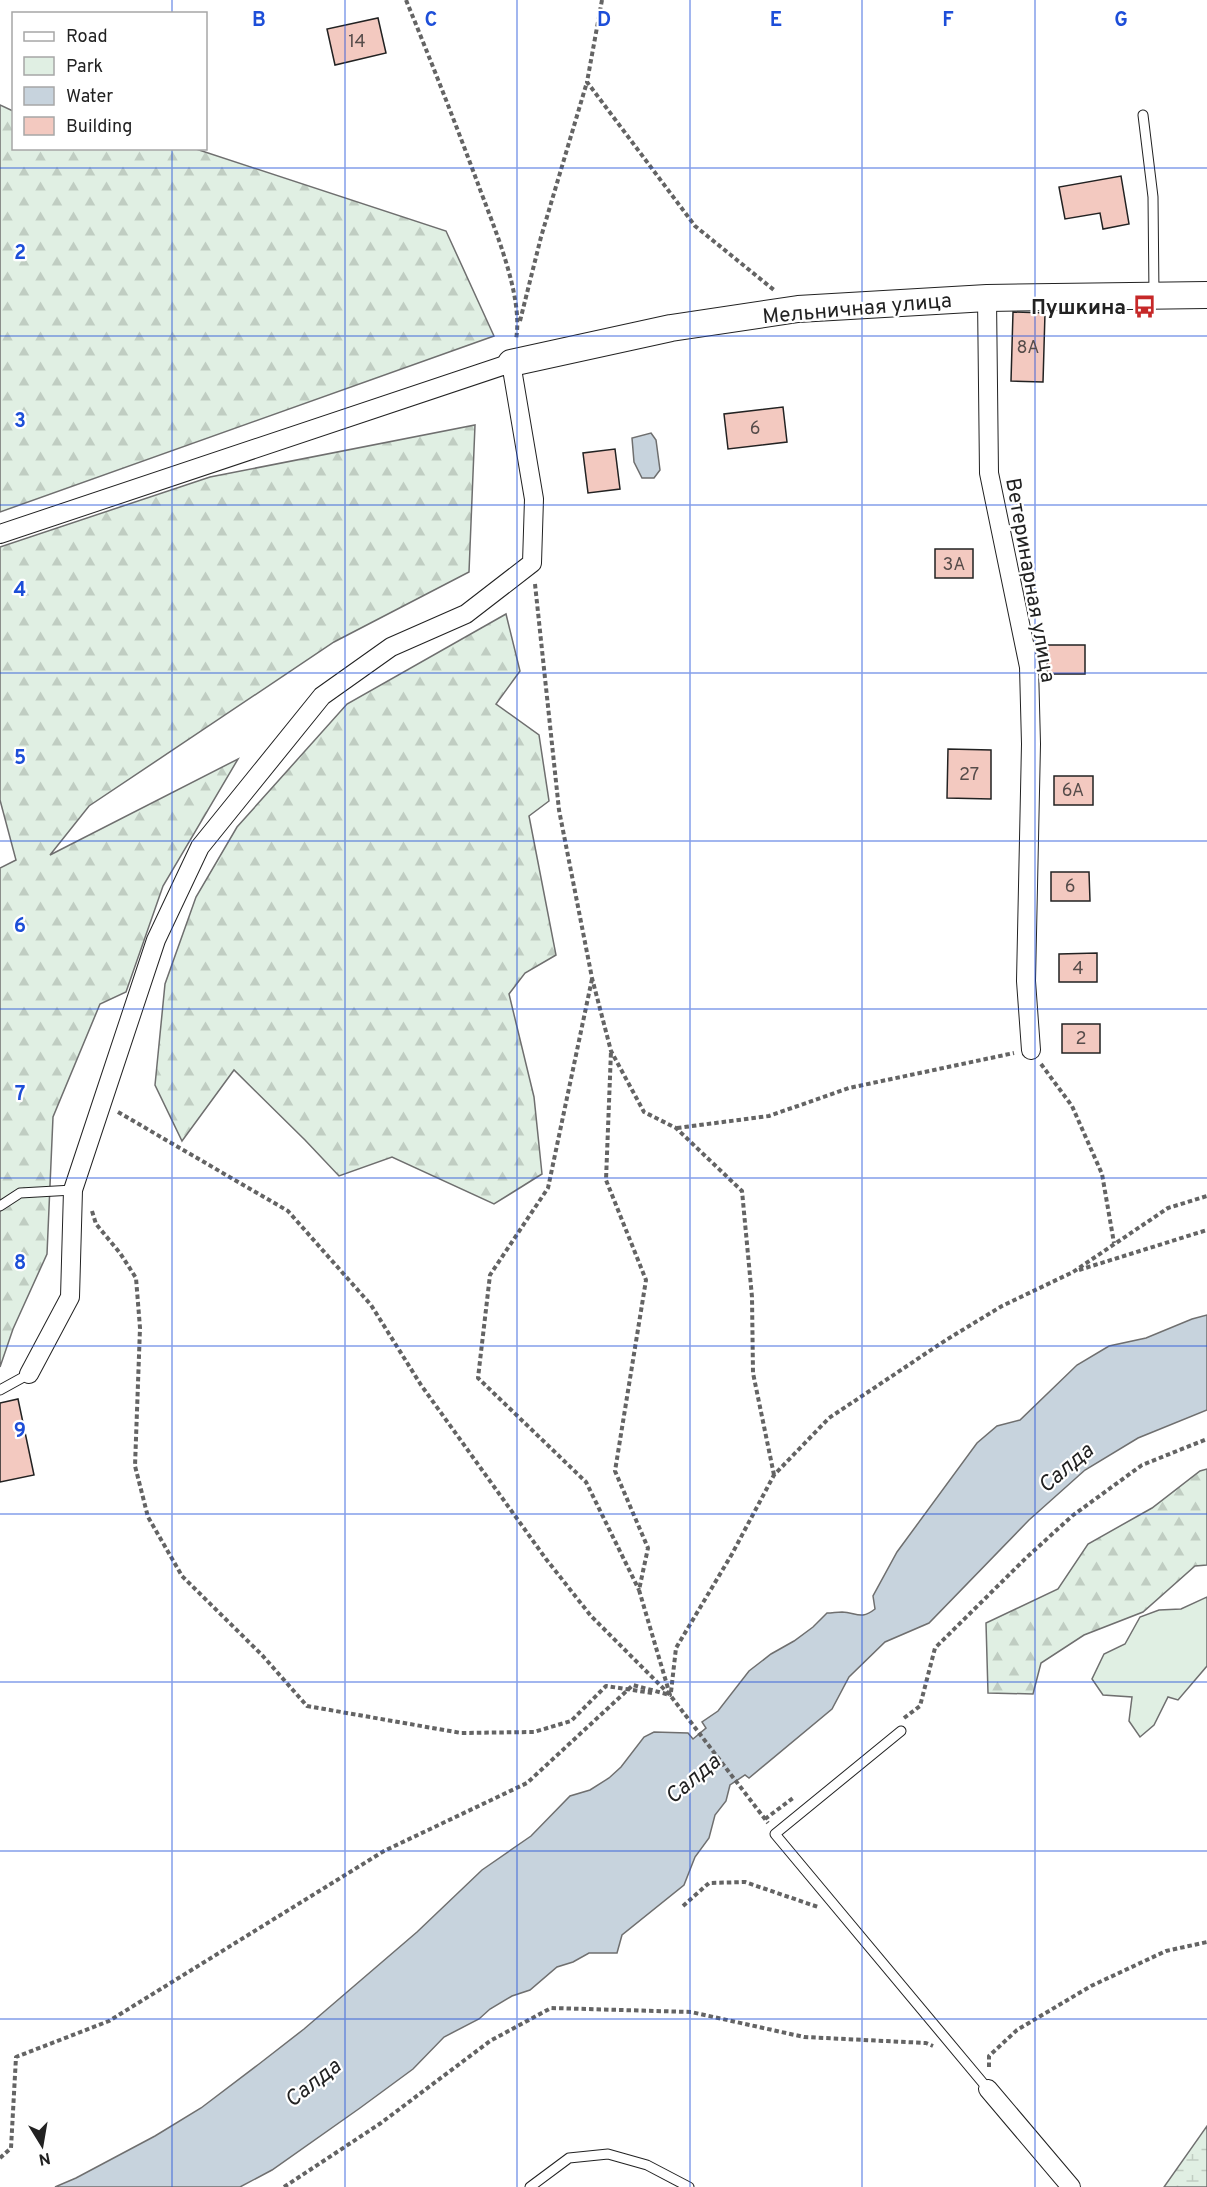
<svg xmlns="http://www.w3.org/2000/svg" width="1207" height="2187" viewBox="0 0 1207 2187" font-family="Overpass,sans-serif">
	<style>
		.green { fill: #e0efe3; stroke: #6f6f6f; stroke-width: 1.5 }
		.forest { fill: url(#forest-firs); stroke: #6f6f6f; stroke-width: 1.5 }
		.wetland { fill: url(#wetland-marsh); stroke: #6f6f6f; stroke-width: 1.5 }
		.water { fill: #c7d3dd; stroke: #6f6f6f; stroke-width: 1.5 }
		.building { fill: #f3c9c0; stroke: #222; stroke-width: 1.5 }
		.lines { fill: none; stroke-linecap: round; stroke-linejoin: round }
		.lane-casing { stroke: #222; stroke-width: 11 }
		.street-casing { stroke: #222; stroke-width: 20 }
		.secondary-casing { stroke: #222; stroke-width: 28 }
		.path { stroke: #646464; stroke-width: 4; stroke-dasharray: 4.5 3; stroke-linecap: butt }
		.lane { stroke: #fff; stroke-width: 9 }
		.street { stroke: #fff; stroke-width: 18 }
		.secondary { stroke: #fff; stroke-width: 26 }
		.grid { fill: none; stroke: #1d4ed8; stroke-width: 1.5; stroke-opacity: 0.55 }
		.labels { text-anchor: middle; stroke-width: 4.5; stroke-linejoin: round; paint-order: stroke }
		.number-label { font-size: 18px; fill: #564c4a }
		.poi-label { font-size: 21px; font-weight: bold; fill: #222; stroke: #fff; text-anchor: end }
		.street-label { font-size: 21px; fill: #222; stroke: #fff }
		.water-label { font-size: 22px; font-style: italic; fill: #222; stroke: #fff }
		.grid-label { font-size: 20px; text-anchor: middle; font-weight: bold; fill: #1d4ed8; stroke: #fff; stroke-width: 4.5; stroke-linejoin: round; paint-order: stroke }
	</style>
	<defs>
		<pattern id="forest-firs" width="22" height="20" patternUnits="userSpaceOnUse" patternTransform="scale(1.5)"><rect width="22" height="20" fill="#e0efe3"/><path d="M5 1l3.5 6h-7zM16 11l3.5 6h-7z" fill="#c0cdc2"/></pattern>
		<pattern id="wetland-marsh" width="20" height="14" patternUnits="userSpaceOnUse" patternTransform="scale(1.5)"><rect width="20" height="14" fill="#e0efe3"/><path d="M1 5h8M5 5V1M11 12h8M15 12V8" fill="none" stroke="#c0cdc2"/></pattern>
	</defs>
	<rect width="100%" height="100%" fill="#fff"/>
	<!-- green -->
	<path class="green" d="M 1207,1597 L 1207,1666 L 1178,1700 L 1168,1697 L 1154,1725 L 1140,1737 L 1129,1721 L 1132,1697 L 1103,1695 L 1092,1679 L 1104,1654 L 1125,1644 L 1140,1617 L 1159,1610 L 1181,1609 Z"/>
	<!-- forest -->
	<g class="forest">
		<path d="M 0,105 L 13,111 L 14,148 L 196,149 L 446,231 L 494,336 L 0,512 Z"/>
		<path d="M 475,425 L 469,572 L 334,642 L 89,806 L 50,855 L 238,759 L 163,886 L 126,992 L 100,1004 L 53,1117 L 47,1254 L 13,1329 L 0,1367 L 0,868 L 16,860 L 0,800 L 0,547 L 210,477 Z"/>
		<path d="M 506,614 L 520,671 L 496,704 L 539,735 L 549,801 L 529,816 L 556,955 L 525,973 L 509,994 L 534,1097 L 542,1174 L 494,1204 L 392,1157 L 339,1176 L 305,1140 L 234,1070 L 182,1141 L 155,1085 L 165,984 L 196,897 L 237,827 L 347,704 Z"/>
		<path d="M 1207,1469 L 1207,1565 L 1195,1566 L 1143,1612 L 1084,1635 L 1041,1663 L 1033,1694 L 988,1693 L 986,1623 L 1058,1589 L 1088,1544 L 1152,1508 L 1200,1471 Z"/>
	</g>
	<!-- wetland -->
	<path class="wetland" d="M 1207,2126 L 1207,2187 L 1164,2187 Z"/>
	<!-- water -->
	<g class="water">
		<path d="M 651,433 L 656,440 L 660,470 L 654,478 L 642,478 L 634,462 L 632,438 Z"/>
		<path d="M 1207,1315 L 1207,1410 L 1138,1438 L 1085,1470 L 1029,1520 L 929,1623 L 885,1642 L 849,1677 L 832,1709 L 749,1778 L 745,1775 L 730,1785 L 726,1801 L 715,1815 L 709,1838 L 695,1857 L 684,1885 L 622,1935 L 617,1953 L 589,1953 L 573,1962 L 557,1967 L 530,1990 L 512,1996 L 490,2009 L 479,2019 L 444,2037 L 413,2069 L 360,2108 L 272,2170 L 240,2187 L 55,2187 L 76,2178 L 155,2136 L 201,2108 L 259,2064 L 304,2029 L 417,1932 L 482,1870 L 531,1836 L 570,1796 L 590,1790 L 609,1778 L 621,1767 L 644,1737 L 654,1732 L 688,1733 L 693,1739 L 706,1728 L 702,1722 L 718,1711 L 749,1671 L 771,1654 L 794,1641 L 813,1627 L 827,1613 C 832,1613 837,1612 842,1612 C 857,1613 861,1620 875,1609 L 873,1596 L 897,1552 L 977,1443 L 997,1426 L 1020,1420 L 1077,1365 L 1109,1346 L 1146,1338 L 1192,1319 Z"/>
	</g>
	<!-- building -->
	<g class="building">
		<path d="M 378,18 L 386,53 L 335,65 L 327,29 Z"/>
		<path d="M 1121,176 L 1129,224 L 1103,229 L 1100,213 L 1065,219 L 1059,187 Z"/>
		<path d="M 1013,312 L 1045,313 L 1043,382 L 1011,381 Z"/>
		<path d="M 783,407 L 787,442 L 728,449 L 724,414 Z"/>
		<path d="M 615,449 L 620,489 L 588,493 L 583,453 Z"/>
		<rect x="935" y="549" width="38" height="29"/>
		<rect x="1047" y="645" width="38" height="29"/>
		<path d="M 948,749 L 991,750 L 991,799 L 947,798 Z"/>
		<rect x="1054" y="776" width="39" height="29"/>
		<path d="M 1051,872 L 1089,872 L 1090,901 L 1051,901 Z"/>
		<path d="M 1097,953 L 1097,982 L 1059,982 L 1059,954 Z"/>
		<rect x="1062" y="1024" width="38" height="29"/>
		<path d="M 18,1399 L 34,1475 L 0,1482 L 0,1403 Z"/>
	</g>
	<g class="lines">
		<defs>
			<g id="lane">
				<path d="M 1143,115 L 1153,197 L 1154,294"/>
				<path d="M 0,1206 L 20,1193 L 73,1190"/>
				<path d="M 0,1390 L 29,1374"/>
				<path d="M 901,1731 L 775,1834 L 988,2089"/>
				<path d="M 530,2187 L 569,2158 L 608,2154 L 647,2165 L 689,2187"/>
			</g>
			<g id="street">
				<path d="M 987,298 L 989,473 L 1029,667 L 1031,744 L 1026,981 L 1031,1050"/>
				<path d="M 0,534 L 511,363 L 534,499 L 532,563 L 466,614 L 391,647 L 322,696 L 200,847 L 156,940 L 73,1190 L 70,1297 L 29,1374"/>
				<path d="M 988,2089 L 1071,2187"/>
			</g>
			<path id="secondary" d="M 511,363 L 671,328 L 798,309 L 987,298 L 1207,295"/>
		</defs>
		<!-- lane casing -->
		<use href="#lane" class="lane-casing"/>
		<!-- street casing -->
		<use href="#street" class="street-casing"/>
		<!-- secondary casing -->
		<use href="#secondary" class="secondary-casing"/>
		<!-- path -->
		<g class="path">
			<path d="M 406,0 C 431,61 455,122 478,184 C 493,225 524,296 516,339"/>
			<path d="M 602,0 L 587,82 L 695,226 L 774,290"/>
			<path d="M 520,321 L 541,237 L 587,82"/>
			<path d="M 535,584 L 559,810 L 592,978 L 611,1051 L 644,1112 L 676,1128 L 742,1191 L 752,1297 L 753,1373 L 774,1475"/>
			<path d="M 592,979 L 548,1188 L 490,1275 L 478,1378 L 586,1482 L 639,1590"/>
			<path d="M 1041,1064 L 1072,1106 L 1102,1174 L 1114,1243"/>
			<path d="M 118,1112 L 288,1211 L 371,1305 L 421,1385 L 546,1559 L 591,1616 L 670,1695 L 768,1823"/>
			<path d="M 677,1128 L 769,1116 L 849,1088 L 1014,1053"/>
			<path d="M 92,1211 L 96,1224 L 120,1253 L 136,1278 L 140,1328 L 135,1466 L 148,1517 L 182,1576 L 262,1655 L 307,1706 L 461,1733 L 534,1732 L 571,1721 L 606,1686 L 652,1693"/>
			<path d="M 1079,1270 L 1207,1230"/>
			<path d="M 671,1692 L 676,1648 L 732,1554 L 774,1475 L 829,1418 L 946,1340 L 1002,1306 L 1073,1272 L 1168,1208 L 1207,1196"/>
			<path d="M 904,1718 L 920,1706 L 935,1648 L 1026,1558 L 1072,1516 L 1142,1465 L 1207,1439"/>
			<path d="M 765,1819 L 793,1798"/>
			<path d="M 683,1906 L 709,1883 L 745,1882 L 818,1907"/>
			<path d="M 989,2067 L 989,2056 L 1017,2030 L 1091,1986 L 1166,1951 L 1207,1942"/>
			<path d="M 0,2158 L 11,2148 L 16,2057 L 109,2021 L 384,1851 L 527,1783 L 633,1685 L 670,1695 L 639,1590 L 648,1548 L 615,1471 L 646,1280 L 606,1180 L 611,1051"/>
			<path d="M 284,2187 L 381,2123 L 490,2041 L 551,2008 L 691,2012 L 804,2037 L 926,2043 L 933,2046"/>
		</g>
		<!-- lane -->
		<use href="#lane" class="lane"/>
		<!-- street -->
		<use href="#street" class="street"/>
		<!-- secondary -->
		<use href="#secondary" class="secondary"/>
	</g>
	<!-- grid -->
	<path class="grid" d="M 172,0 L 172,14M 345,0 L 345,2187M 517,0 L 517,2187M 690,0 L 690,2187M 862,0 L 862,2187M 1035,0 L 1035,2187M 172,148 L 172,2187M 0,168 L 1207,168M 0,336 L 1207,336M 0,505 L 1207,505M 0,673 L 1207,673M 0,841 L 1207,841M 0,1009 L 1207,1009M 0,1178 L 1207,1178M 0,1346 L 1207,1346M 0,1514 L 1207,1514M 0,1682 L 1207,1682M 0,1851 L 1207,1851M 0,2019 L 1207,2019"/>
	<!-- icons -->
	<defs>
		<symbol id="bus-bare" viewBox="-9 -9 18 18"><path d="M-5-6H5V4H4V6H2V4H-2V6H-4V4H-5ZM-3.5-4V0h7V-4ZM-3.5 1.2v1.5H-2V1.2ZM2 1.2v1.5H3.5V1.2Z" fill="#c62828" stroke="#fff" stroke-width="2.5" paint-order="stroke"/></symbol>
	</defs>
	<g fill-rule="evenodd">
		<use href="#bus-bare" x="1128" y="290" width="33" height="33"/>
	</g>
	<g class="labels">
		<!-- number labels -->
		<g class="number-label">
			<text x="357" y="47">14</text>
			<text x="1028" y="353">8А</text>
			<text x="755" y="434">6</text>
			<text x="954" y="570">3А</text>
			<text x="969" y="780">27</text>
			<text x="1073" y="796">6А</text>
			<text x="1070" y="892">6</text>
			<text x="1078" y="974">4</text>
			<text x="1081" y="1044">2</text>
		</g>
		<!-- poi labels -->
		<g class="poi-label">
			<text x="1126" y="314">Пушкина</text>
		</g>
		<!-- street labels -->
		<g class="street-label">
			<text transform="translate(857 308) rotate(-5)" y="7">Мельничная улица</text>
			<text transform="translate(1031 580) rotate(80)" y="7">Ветеринарная улица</text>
		</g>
		<!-- water labels -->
		<g class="water-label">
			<text transform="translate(1065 1467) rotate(-40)" y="8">Салда</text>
			<text transform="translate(692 1778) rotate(-40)" y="8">Салда</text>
			<text transform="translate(312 2082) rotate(-38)" y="8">Салда</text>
		</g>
	</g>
	<g class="grid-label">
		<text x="259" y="26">B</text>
		<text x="431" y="26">C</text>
		<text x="604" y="26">D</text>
		<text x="776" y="26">E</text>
		<text x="948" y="26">F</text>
		<text x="1121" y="26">G</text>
		<text x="20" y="259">2</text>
		<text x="20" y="427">3</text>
		<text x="20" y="596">4</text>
		<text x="20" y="764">5</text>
		<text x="20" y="932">6</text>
		<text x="20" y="1100">7</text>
		<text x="20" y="1269">8</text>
		<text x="20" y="1437">9</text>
	</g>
	<!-- legend -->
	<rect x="12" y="12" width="195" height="138" fill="#ffffff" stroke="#a7a7a7" stroke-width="1.5"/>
	<rect x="24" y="32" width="30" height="9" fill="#ffffff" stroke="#a7a7a7" stroke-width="1.5"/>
	<text x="66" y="42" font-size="18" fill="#222222">Road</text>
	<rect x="24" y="57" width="30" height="18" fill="#e0efe3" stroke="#a7a7a7" stroke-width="1.5"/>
	<text x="66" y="72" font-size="18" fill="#222222">Park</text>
	<rect x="24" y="87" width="30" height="18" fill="#c7d3dd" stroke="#a7a7a7" stroke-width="1.5"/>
	<text x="66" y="102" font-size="18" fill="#222222">Water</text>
	<rect x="24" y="117" width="30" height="18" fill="#f3c9c0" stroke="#a7a7a7" stroke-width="1.5"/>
	<text x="66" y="132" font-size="18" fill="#222222">Building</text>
	<!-- north arrow -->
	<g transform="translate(42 2145) rotate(169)" stroke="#ffffff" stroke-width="4.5" paint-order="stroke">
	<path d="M0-4.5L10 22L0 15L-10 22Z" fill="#222222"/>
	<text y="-9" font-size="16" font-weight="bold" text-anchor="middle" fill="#222222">N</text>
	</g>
</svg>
